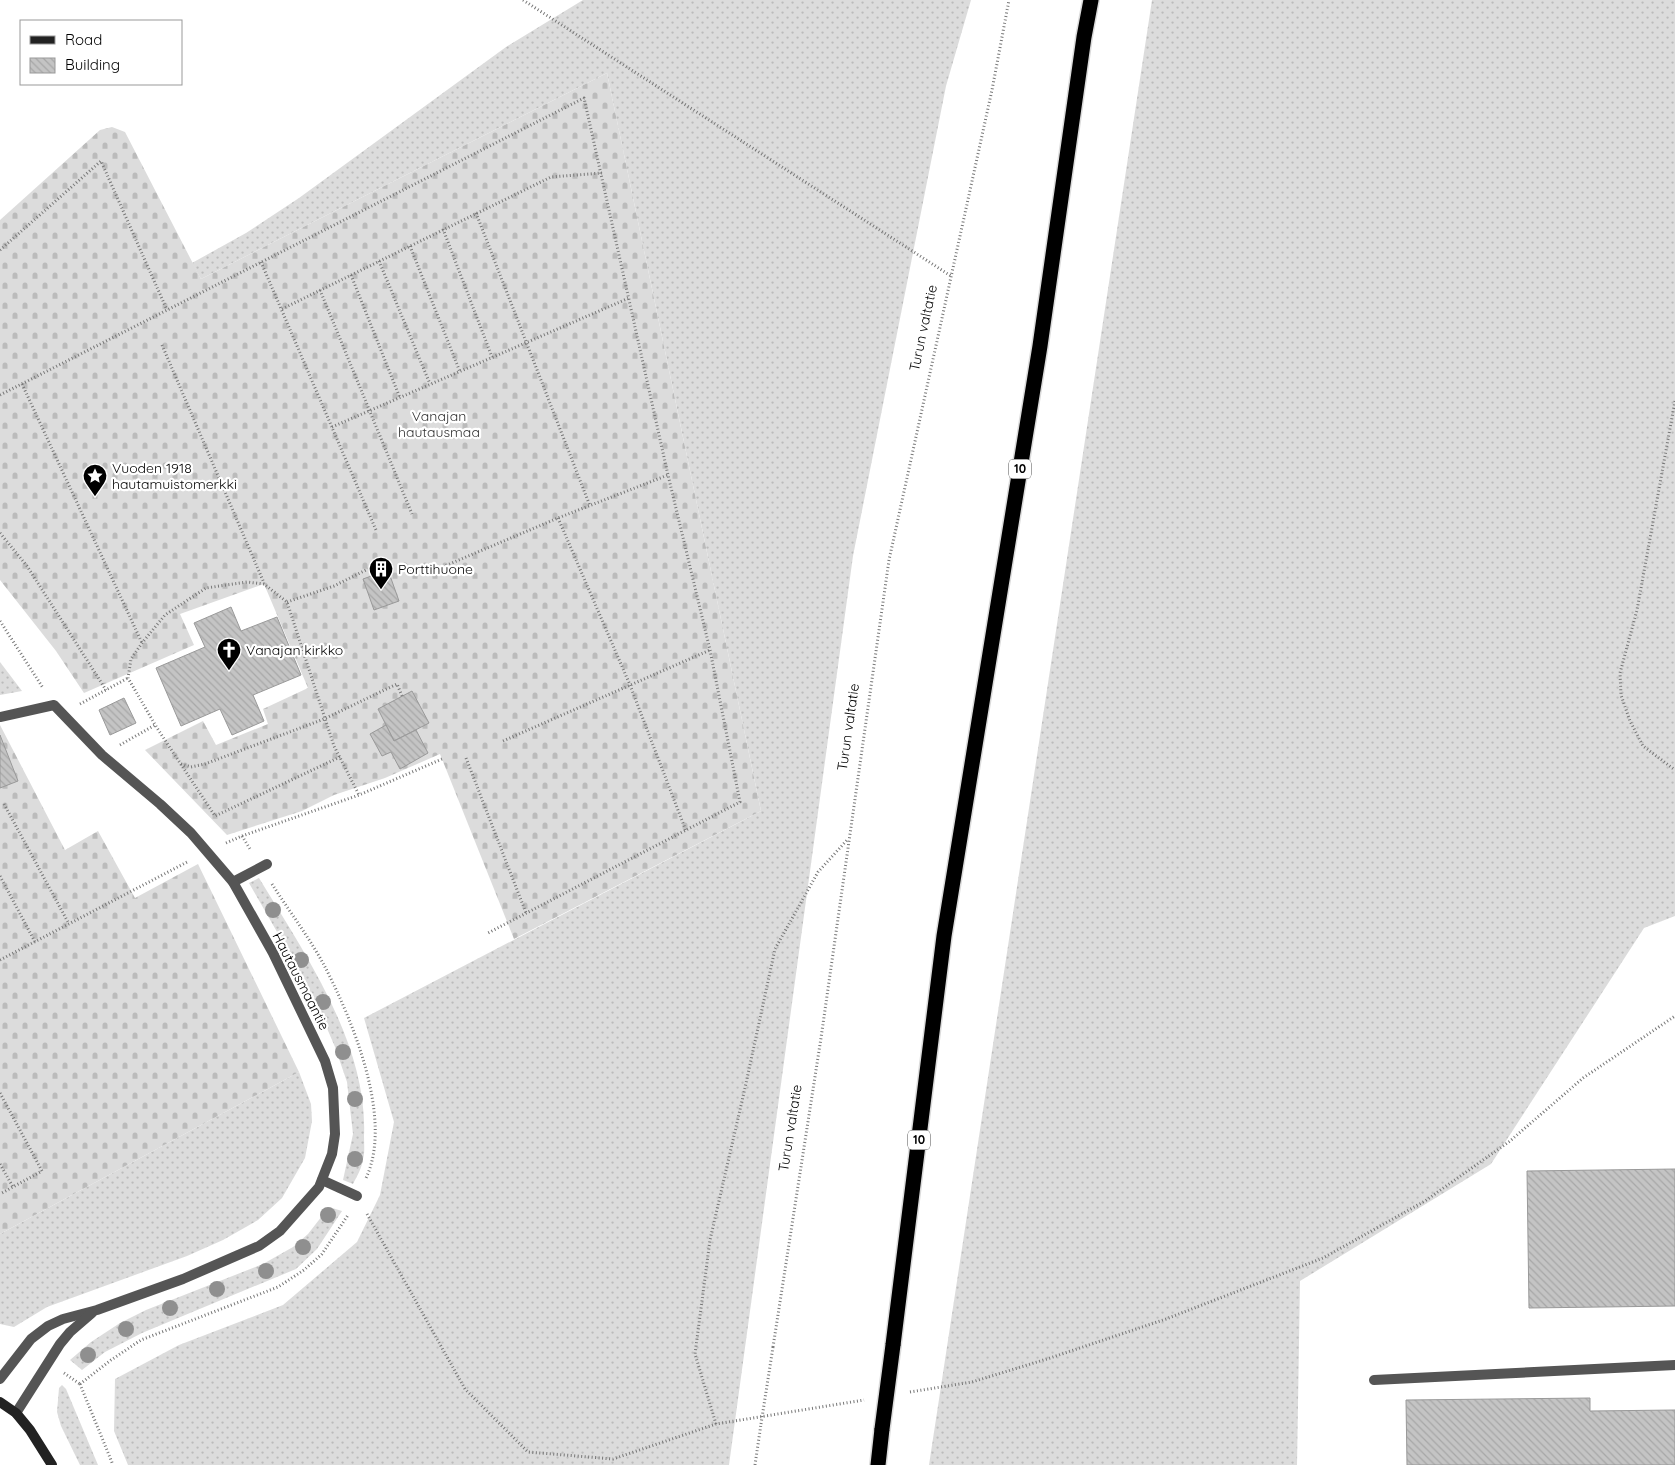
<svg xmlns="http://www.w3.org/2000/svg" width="1675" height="1465" viewBox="0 0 1675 1465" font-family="Quicksand,sans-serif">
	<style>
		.grass { fill: url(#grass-dots) }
		.cemetery { fill: url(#cemetery-stones) }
		.building { fill: url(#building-back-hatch); stroke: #999 }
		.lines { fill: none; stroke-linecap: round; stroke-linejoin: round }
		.highway-casing { stroke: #dbdbdb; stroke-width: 18 }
		.path { stroke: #777; stroke-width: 3; stroke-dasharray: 1 2.5; stroke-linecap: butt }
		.lane { stroke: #555; stroke-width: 10 }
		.street { stroke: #555; stroke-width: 10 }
		.secondary { stroke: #222; stroke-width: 10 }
		.highway { stroke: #000; stroke-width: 15 }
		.highway-bridge-casing { stroke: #dbdbdb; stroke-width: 18; stroke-linecap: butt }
		.path-bridge { stroke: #777; stroke-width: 3; stroke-dasharray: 1 2.5; stroke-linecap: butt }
		.highway-bridge { stroke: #000; stroke-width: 15 }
		.tree { fill: #8f8f8f }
		.labels { text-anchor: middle; stroke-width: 4.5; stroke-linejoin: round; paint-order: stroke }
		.shield { fill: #fff; stroke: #4c4c4c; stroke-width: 1 }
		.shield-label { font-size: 12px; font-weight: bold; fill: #000 }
		.street-label { font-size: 14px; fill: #000; stroke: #fff }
		.park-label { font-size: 14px; fill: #333; stroke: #fff }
		.poi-label { font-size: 14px; fill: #000; stroke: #fff; text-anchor: start }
	</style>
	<defs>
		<pattern id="grass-dots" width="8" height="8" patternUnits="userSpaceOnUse" patternTransform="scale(1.25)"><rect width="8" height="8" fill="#dcdcdc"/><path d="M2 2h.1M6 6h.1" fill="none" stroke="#bbb" stroke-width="1.8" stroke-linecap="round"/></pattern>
		<pattern id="cemetery-stones" width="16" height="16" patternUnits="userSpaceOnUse" patternTransform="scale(1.25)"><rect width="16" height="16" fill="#dcdcdc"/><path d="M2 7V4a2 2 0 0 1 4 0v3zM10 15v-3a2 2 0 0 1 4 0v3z" fill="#bbb"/></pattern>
		<pattern id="building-back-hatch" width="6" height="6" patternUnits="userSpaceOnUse" patternTransform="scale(1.25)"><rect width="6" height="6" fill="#c4c4c4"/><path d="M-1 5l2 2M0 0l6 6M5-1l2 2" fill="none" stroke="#a7a7a7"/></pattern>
	</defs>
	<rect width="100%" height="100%" fill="#fff"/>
	<!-- grass -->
	<g class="grass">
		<path d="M 583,0 L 971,0 L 946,86 L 853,556 L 729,1465 L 128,1465 L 114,1431 L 115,1379 L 179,1345 L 283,1305 L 357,1242 L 380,1195 L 394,1122 L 364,1018 L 761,811 L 607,73 L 201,279 L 192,263 L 246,233 L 299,198 L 506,47 Z"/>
		<path d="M 1152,0 L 1675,0 L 1675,916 L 1644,928 L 1491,1164 L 1300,1281 L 1297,1465 L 929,1465 Z"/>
		<path d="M 0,662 L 22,691 L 0,695 Z"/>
		<path d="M 259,878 C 305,954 368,1044 364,1136 C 364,1144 365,1152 363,1159 C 362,1168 357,1176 353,1184 L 343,1180 L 353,1134 L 347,1082 L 335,1047 L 323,1019 L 296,965 L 249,883 Z"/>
		<path d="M 299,1072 L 311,1104 L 312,1121 L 305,1158 L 282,1198 L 258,1220 L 223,1240 L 187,1256 L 47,1307 L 14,1327 L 0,1324 L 0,1234 Z"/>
		<path d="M 329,1207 L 342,1211 L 317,1249 L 296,1269 L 142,1333 L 105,1352 L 82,1370 L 70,1360 L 91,1342 L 120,1323 L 146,1310 L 263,1264 L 293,1247 L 308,1234 Z"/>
		<path d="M 62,1385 L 66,1389 L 98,1465 L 80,1465 L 61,1426 L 57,1412 L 59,1388 Z"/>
	</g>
	<!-- cemetery -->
	<g class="cemetery">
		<path d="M 607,73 L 761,811 L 514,939 L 440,754 L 385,778 L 334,795 L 302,811 L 227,835 L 145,750 L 203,721 L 216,745 L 268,724 L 263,709 L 308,688 L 264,584 L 180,614 L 194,645 L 84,693 L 56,651 L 0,580 L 0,220 L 100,130 L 112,127 L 125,132 L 201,279 Z"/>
		<path d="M 0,725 L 65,850 L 98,831 L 135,898 L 198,864 L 299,1072 L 0,1234 Z"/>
	</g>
	<!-- building -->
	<g class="building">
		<path d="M 388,570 L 399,601 L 374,610 L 363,579 Z"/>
		<path d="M 231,607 L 241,631 L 277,617 L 301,675 L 253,695 L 264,721 L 232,735 L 220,709 L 181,726 L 156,668 L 205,647 L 194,623 Z"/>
		<path d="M 412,691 L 429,723 L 394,741 L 378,709 Z"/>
		<path d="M 124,698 L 136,723 L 110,735 L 99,710 Z"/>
		<path d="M 386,725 L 394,741 L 416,730 L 428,753 L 400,769 L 391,752 L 382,756 L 370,734 Z"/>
		<path d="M 0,735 L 18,781 L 0,788 Z"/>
		<path d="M 1675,1169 L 1675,1306 L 1529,1308 L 1527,1171 Z"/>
		<path d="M 1590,1398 L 1590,1411 L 1675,1410 L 1675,1465 L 1407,1465 L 1406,1400 Z"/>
	</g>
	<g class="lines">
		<defs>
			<g id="highway">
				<path d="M 893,1345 L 944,936 L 1040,346 L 1084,37 L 1091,0"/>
				<path d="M 878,1465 L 882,1429"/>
			</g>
		</defs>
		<!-- highway casing -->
		<use href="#highway" class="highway-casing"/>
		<!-- path -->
		<g class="path">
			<path d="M 523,0 L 951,276"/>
			<path d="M 476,213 L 590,506"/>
			<path d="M 443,229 L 492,357"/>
			<path d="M 410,246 L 460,372"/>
			<path d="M 0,250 L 101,161 L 167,310"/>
			<path d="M 379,261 L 430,384"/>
			<path d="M 261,262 L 376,530"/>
			<path d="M 351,275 L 400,398"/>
			<path d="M 320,290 L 412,514"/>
			<path d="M 282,309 L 551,177 L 602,173"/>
			<path d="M 162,345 L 264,583"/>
			<path d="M 22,384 L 142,643"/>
			<path d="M 0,395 L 584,98 L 668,475 L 710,650 L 740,802 L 488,933"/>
			<path d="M 1675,401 L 1637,610 L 1620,673 L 1621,695 L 1630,721 L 1643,746 L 1675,770"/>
			<path d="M 332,427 L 629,298"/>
			<path d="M 558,518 L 630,685 L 686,831"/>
			<path d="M 0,533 L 27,566 L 106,690"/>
			<path d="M 433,571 L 558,518 L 668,475"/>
			<path d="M 287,602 L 334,586 L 368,569"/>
			<path d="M 0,621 L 43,688"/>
			<path d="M 80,704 L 128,678"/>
			<path d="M 503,741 L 710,650"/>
			<path d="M 120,745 L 155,725"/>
			<path d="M 340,757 L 215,816 L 157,728 L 128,678 L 131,659 L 142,643 L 165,615 L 206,588 L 247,582 L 264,584 L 287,602 L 334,746 L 359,795"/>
			<path d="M 466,758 L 526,913"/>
			<path d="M 181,764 L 191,767 L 205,764 L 324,719 L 397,684 L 402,696"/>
			<path d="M 4,804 L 69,924"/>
			<path d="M 242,836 L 250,849"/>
			<path d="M 226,843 L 242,836 L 359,795 L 442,759"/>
			<path d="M 0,876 L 35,942"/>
			<path d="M 272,884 C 289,911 309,937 324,965 C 352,1019 394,1119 366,1178"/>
			<path d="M 0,960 L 189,861"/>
			<path d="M 0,1093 L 42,1171 L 0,1194"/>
			<path d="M 0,1164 L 13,1187"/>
			<path d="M 367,1214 L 465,1389 L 528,1452 L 613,1459 L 716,1424 L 864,1400"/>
			<path d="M 773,1347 L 821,1038 L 889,560 L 992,90 L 1009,0"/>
			<path d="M 64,1373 L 80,1384"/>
			<path d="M 80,1384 L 111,1360 L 141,1340 L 278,1287 L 304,1270 L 322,1254 L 348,1215"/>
			<path d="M 80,1384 L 113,1465"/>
			<path d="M 910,1392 L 972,1382 L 1050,1358 L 1166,1319 L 1323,1258 L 1425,1201 L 1510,1141 L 1583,1078 L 1675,1016"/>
			<path d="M 716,1424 L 695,1354 L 710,1240 L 745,1088 L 775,949 L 818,872 L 848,839"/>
			<path d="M 755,1465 L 761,1424"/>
		</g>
		<!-- lane -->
		<g class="lane">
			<path d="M 233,882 L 267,864"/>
			<path d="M 322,1180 L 357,1196"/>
			<path d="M 1374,1380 L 1675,1365"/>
		</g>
		<!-- street -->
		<g class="street">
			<path d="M 0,717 L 54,705 L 102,755 L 160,804 L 191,833 L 233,882 L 273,953 L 325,1061 L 333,1088 L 335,1134 L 332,1154 L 319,1187 L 280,1231 L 259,1246 L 183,1279 L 97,1310 L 63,1319 L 48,1326 L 31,1339 L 0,1379"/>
			<path d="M 16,1413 L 60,1344 L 70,1332 L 92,1313"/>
		</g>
		<!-- secondary -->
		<path class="secondary" d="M 0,1402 L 16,1413 L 30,1430 L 52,1465"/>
		<!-- highway -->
		<use href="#highway" class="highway"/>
		<defs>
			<path id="highway-bridge" d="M 882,1429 L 893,1345"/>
		</defs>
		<!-- highway-bridge casing -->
		<use href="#highway-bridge" class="highway-bridge-casing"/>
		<!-- path-bridge -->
		<path class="path-bridge" d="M 761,1424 L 773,1347"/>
		<!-- highway-bridge -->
		<use href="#highway-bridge" class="highway-bridge"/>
	</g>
	<!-- trees -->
	<g class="tree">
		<circle cx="273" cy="910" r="8"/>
		<circle cx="301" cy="960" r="8"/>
		<circle cx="323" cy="1002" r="8"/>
		<circle cx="343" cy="1052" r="8"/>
		<circle cx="355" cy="1099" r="8"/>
		<circle cx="355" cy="1159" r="8"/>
		<circle cx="328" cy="1215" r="8"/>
		<circle cx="303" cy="1247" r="8"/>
		<circle cx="266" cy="1271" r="8"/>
		<circle cx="217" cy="1289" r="8"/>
		<circle cx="170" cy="1308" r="8"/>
		<circle cx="126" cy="1329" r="8"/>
		<circle cx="88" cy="1355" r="8"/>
	</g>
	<!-- icons -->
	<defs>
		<symbol id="sight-pin" viewBox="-11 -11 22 30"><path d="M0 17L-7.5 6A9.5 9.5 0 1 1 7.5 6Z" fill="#000" stroke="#fff"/><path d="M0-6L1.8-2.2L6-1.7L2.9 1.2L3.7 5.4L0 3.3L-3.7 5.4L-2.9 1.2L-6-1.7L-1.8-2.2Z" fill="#fff"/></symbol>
		<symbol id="building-pin" viewBox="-11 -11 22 30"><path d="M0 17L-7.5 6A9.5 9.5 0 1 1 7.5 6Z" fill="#000" stroke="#fff"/><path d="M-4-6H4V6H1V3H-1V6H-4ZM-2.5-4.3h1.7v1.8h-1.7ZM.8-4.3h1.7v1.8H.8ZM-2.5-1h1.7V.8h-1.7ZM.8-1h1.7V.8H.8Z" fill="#fff"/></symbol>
		<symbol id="church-pin" viewBox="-11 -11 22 30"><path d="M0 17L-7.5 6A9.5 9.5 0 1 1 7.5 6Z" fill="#000" stroke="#fff"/><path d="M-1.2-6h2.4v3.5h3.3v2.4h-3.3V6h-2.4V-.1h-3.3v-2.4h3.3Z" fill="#fff"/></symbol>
	</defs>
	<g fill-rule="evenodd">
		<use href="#sight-pin" x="81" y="462" width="28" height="38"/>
		<use href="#building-pin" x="367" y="555" width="28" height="38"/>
		<use href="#church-pin" x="215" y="636" width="28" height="38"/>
	</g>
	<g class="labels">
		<!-- shield labels -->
		<g class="shield">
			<rect x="1009" y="459.5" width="22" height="19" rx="4"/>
			<rect x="908" y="1130.5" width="22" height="19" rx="4"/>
		</g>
		<g class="shield-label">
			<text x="1020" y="473">10</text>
			<text x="919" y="1144">10</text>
		</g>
		<!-- street labels -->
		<g class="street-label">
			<text transform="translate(923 328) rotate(-78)" y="5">Turun valtatie</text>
			<text transform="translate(848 727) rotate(-82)" y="5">Turun valtatie</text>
			<text transform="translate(301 981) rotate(63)" y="5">Hautausmaantie</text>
			<text transform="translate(790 1128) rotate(-81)" y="5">Turun valtatie</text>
		</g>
		<!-- park labels -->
		<g class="park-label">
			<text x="439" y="421">Vanajan<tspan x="439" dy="16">hautausmaa</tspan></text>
		</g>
		<!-- poi labels -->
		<g class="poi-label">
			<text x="112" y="473">Vuoden 1918<tspan x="112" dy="16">hautamuistomerkki</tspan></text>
			<text x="398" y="574">Porttihuone</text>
			<text x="246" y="655">Vanajan kirkko</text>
		</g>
	</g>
	<!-- legend -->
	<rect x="20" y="20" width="162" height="65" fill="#ffffff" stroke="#999999"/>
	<rect x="30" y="36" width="25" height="8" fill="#222222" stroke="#999999"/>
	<text x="65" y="45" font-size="15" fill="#000000">Road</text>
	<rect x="30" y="58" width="25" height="15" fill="url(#building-back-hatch)" stroke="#999999"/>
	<text x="65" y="70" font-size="15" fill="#000000">Building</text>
</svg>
